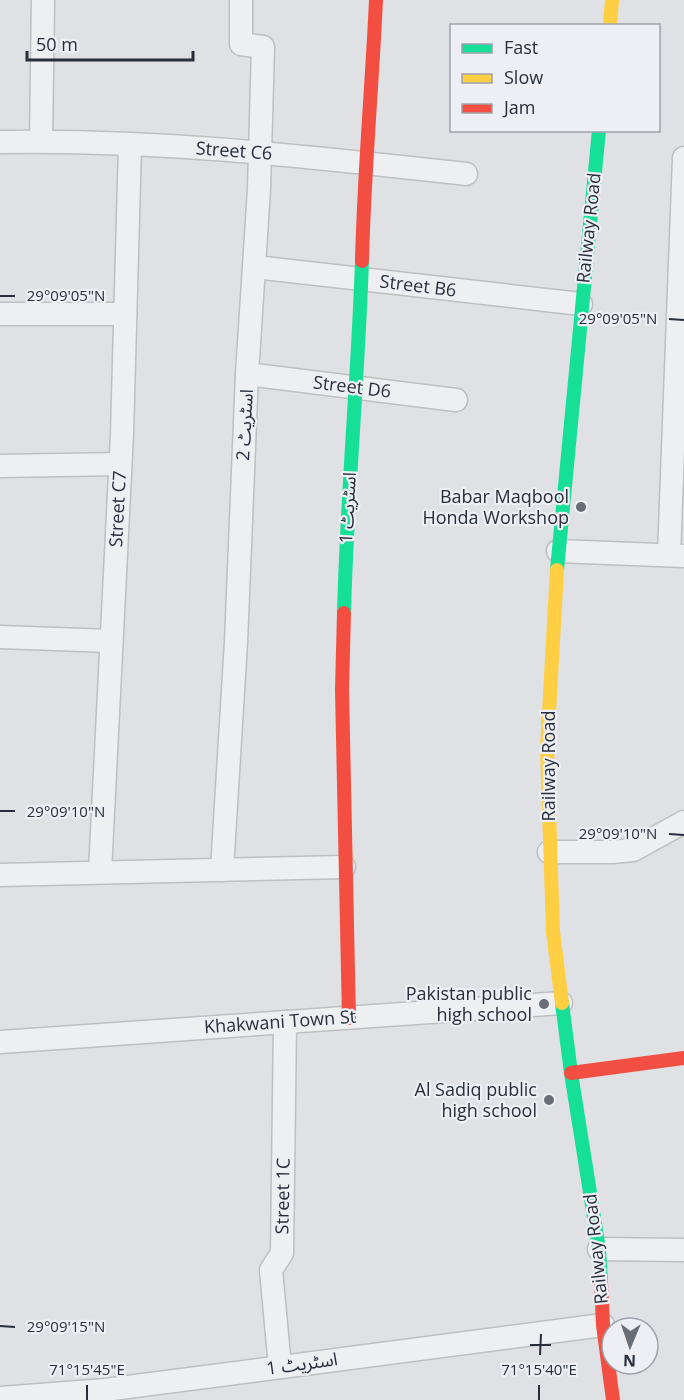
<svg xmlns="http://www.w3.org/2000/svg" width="684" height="1400" viewBox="0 0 684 1400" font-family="'Open Sans','Noto Sans Arabic',sans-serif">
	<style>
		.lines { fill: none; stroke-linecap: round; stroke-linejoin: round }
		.street-casing { stroke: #bdbfc2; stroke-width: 25 }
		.street { stroke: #eeeff1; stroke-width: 22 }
		.fast { stroke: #16e098; stroke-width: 14 }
		.slow { stroke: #ffcf43; stroke-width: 14 }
		.jam { stroke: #f24e42; stroke-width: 14 }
		.ticks { fill: none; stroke: #282e3b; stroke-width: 2 }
		.poi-dot { fill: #686d76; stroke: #edeff4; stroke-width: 2 }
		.labels { text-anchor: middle; stroke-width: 4.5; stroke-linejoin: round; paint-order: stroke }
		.street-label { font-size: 18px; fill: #282e3b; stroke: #edeff4 }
		.poi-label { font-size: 18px; fill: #282e3b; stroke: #edeff4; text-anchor: end }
		.ticks-label { font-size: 15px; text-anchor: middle; fill: #282e3b; stroke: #edeff4; stroke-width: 4.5; stroke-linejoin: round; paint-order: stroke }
	</style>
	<rect width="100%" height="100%" fill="#dfe1e4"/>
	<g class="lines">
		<defs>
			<g id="street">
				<path d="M 41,141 L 43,0"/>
				<path d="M 0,142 C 156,139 312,157 466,174"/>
				<path d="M 255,267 L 581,304"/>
				<path d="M 0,314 L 125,314"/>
				<path d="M 247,374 L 456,400"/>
				<path d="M 0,466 L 120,464"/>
				<path d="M 558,551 L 683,556"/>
				<path d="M 669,555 L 684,158"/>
				<path d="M 0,637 L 111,641"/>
				<path d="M 549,852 L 612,852 L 633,850 L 684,822"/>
				<path d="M 222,870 L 236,642 L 247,374 L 259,189 L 263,47 L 241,44 L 241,0"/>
				<path d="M 100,872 L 122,434 L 130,145"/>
				<path d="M 0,875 L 344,867"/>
				<path d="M 0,1042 L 561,1003"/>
				<path d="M 599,1249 L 684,1250"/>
				<path d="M 280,1367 L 271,1270 L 282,1253 L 285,1022"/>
				<path d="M 0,1398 L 105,1390 L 603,1325"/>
			</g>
		</defs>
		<!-- street casing -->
		<use href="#street" class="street-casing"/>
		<!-- street -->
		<use href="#street" class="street"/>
		<!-- fast -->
		<g class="fast">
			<path d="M 557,570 L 599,130"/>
			<path d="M 344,613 C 347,495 358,378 362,261"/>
			<path d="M 562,1003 L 571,1073 L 599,1249 L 601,1282"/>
		</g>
		<!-- slow -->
		<g class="slow">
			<path d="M 610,26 L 612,0"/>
			<path d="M 557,570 L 547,748 L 553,932 L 562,1003"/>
		</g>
		<!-- jam -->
		<g class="jam">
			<path d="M 362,261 C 364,174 372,87 376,0"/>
			<path d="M 344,613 L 342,690 L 349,1018"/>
			<path d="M 571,1073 L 684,1058"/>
			<path d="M 601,1282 L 603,1325 L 613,1400"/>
		</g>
	</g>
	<!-- ticks -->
	<path class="ticks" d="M 0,296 L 15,296M 669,319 L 684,320M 0,811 L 15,811M 669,834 L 684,835M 0,1326 L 15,1327M 530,1345 L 551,1345M 540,1355 L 541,1334M 87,1400 L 87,1385M 539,1400 L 539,1385"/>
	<!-- markers -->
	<g class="poi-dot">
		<circle cx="581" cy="507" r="6"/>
		<circle cx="544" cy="1004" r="6"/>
		<circle cx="549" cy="1100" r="6"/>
	</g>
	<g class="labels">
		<!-- street labels -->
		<g class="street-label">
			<text transform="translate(234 151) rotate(4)" y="6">Street C6</text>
			<text transform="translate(589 228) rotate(-84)" y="6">Railway Road</text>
			<text transform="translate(418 286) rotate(7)" y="6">Street B6</text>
			<text transform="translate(352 387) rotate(7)" y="6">Street D6</text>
			<text transform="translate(245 425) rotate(-87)" y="6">اسٹریٹ 2</text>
			<text transform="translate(348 508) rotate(-87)" y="6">اسٹریٹ 1</text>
			<text transform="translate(118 509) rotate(-87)" y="6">Street C7</text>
			<text transform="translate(549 766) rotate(-90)" y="6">Railway Road</text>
			<text transform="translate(280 1022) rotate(-4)" y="6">Khakwani Town St</text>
			<text transform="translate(283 1196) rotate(-89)" y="6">Street 1C</text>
			<text transform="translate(596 1249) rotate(-96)" y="6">Railway Road</text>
			<text transform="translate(302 1364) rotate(-8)" y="6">اسٹریٹ 1</text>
		</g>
		<!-- poi labels -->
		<g class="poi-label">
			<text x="569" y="503">Babar Maqbool<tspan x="569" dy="21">Honda Workshop</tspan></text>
			<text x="532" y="1000">Pakistan public<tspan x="532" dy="21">high school</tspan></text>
			<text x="537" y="1096">Al Sadiq public<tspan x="537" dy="21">high school</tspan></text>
		</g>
	</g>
	<g class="ticks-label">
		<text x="66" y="301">29°09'05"N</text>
		<text x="618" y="324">29°09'05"N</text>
		<text x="66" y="817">29°09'10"N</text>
		<text x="618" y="839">29°09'10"N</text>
		<text x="66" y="1332">29°09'15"N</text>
		<text x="87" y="1375">71°15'45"E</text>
		<text x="539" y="1375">71°15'40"E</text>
	</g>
	<!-- legend -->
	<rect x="450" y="24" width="210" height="108" fill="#edeff4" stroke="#9ea2aa" stroke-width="1.5"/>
	<rect x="462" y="44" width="30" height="9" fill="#16e098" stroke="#9ea2aa" stroke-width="1.5"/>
	<text x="504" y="54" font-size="18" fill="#282e3b">Fast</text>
	<rect x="462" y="74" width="30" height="9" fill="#ffcf43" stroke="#9ea2aa" stroke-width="1.5"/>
	<text x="504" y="84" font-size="18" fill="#282e3b">Slow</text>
	<rect x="462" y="104" width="30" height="9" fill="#f24e42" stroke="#9ea2aa" stroke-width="1.5"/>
	<text x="504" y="114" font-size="18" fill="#282e3b">Jam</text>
	<!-- north arrow -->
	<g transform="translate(630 1346) rotate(182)"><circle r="28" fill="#edeff4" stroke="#9ea2aa" stroke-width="1.5"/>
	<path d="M0-4.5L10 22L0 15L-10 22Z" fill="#686d76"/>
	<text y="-9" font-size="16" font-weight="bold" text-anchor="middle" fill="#282e3b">N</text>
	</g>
	<!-- scale -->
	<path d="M27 51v9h166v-9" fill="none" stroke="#282e3b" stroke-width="3"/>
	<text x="36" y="51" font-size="18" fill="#282e3b" stroke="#edeff4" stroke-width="4.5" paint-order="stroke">50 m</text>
</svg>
